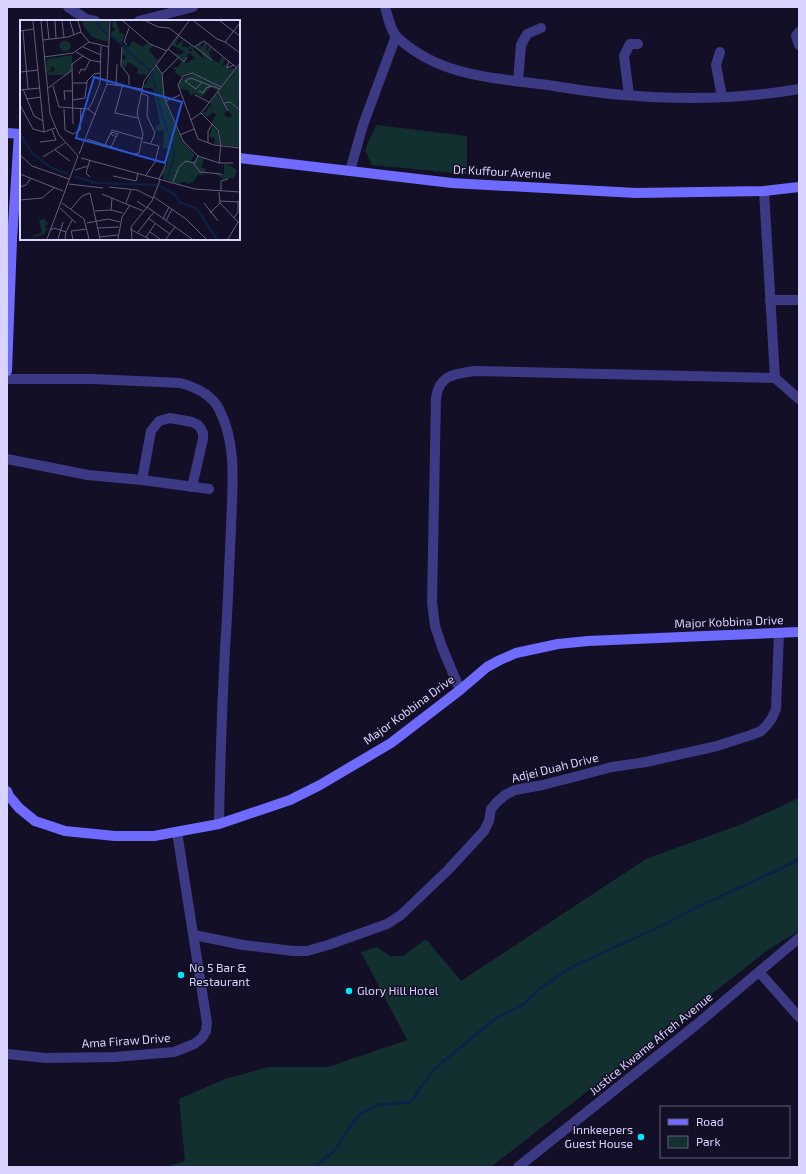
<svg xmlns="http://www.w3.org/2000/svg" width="806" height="1174" viewBox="0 0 806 1174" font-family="'Exo 2',sans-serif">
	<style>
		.green { fill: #12302f }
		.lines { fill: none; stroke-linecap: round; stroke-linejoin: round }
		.stream { stroke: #0c2248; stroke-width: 3 }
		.street { stroke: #3d3a85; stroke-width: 10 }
		.secondary { stroke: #6f6bff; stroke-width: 10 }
		.poi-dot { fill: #00e5ff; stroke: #130f26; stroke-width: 1.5 }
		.labels { text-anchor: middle; stroke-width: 3; stroke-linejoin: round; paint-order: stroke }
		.street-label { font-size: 12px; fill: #d9d4ff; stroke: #130f26 }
		.poi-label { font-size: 12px; fill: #d9d4ff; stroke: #130f26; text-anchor: start }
		.inset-river { fill: none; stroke: #0c2248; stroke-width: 2 }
		.inset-road { fill: none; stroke: #625e7d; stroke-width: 1 }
		.view { fill: #2655da; fill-opacity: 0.15; stroke: #2655da; stroke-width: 2 }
		.inset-edge { fill: none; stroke: #d9d4ff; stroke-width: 2 }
	</style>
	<rect width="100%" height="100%" fill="#130f26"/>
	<!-- green -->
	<g class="green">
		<path d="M 376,125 L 467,136 L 467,174 L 372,165 L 365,150 Z"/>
		<path d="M 799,798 L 799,931 L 769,949 L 491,1167 L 166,1167 L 185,1161 L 179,1099 L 225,1079 L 269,1067 L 328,1067 L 407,1040 L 361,952 L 377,947 L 390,956 L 403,956 L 426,939 L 461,981 L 646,859 L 742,824 Z"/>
	</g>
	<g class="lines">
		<!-- stream -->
		<path class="stream" d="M 315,1167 L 336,1149 L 348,1129 L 360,1114 L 378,1105 L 411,1102 L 433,1070 L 496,1018 L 521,1006 L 542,987 L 574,966 L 661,926 L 699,906 L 778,870 L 799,859"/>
		<!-- street -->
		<g class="street">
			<path d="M 68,7 L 86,19 L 95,21"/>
			<path d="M 385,7 C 388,16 390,31 398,38 C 441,77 494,78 548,85 C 573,89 598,93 623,95 C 682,100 741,99 799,89"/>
			<path d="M 139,21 L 193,7"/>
			<path d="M 799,32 L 796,36 L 799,45"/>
			<path d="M 720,52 L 716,65 L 722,97"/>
			<path d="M 518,81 L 521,45 L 527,34 L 541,28"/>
			<path d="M 629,95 L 624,56 L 630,44 L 638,44"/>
			<path d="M 350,171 L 363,125 L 396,36"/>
			<path d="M 764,191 L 775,378 L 799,399"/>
			<path d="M 770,300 L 799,300"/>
			<path d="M 7,379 L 93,379 L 180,383 C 195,387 212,395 219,409 C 238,446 232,488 231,528 C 229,568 228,608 225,648 C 222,707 220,765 219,824"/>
			<path d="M 7,459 L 88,475 L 142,480 L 209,489"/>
			<path d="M 142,480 L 151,431 L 159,421 L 170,418 L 192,422 L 198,425 L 201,429 L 203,433 L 203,439 L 192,487"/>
			<path d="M 460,690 L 442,647 L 435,626 L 432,602 L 436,398 C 439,375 454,374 474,371 L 775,378"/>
			<path d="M 194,935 L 243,945 L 293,951 L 307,951 L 328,945 L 387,924 L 401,915 L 448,870 L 484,831 L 489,821 L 491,809 L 497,802 L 505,795 L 515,790 L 543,785 L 612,767 L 646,762 L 717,746 L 751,735 L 761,731 L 767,725 L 772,718 L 776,709 L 779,633"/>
			<path d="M 760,973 L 799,1017"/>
			<path d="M 7,1054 L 46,1058 L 115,1057 L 174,1052 L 194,1044 L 202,1038 L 206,1031 L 207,1023 L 177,832"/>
			<path d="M 518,1167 L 696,1025 L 799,938"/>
		</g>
		<!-- secondary -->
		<g class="secondary">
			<path d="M 7,133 L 21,134"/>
			<path d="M 239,158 L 452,183 L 636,193 L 764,191 L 799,187"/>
			<path d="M 7,371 L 12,240 L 19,134"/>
			<path d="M 7,791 L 9,796 L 19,808 L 35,821 L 65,831 L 115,836 L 154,836 L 219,824 L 290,800 L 320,785 L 391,743 L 460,690 L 487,667 L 500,660 L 516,653 L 558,644 L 588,641 L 799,632"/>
		</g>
	</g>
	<!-- markers -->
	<g class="poi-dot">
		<circle cx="181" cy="975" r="4"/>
		<circle cx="349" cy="991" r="4"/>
		<circle cx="641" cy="1137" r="4"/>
	</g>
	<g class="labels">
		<!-- street labels -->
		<g class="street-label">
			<text transform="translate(502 172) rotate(3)" y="4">Dr Kuffour Avenue</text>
			<text transform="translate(729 622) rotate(-2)" y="4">Major Kobbina Drive</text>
			<text transform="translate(409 710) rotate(-36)" y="4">Major Kobbina Drive</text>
			<text transform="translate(555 768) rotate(-14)" y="4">Adjei Duah Drive</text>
			<text transform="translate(126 1041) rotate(-4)" y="4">Ama Firaw Drive</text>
			<text transform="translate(651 1044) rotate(-39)" y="4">Justice Kwame Afreh Avenue</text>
		</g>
		<!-- poi labels -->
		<g class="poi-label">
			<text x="189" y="972">No 5 Bar &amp;<tspan x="189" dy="14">Restaurant</tspan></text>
			<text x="357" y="995">Glory Hill Hotel</text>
			<text x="633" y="1134" text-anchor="end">Innkeepers<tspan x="633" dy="14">Guest House</tspan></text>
		</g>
	</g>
	<!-- overview -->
	<g transform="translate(20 20)">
		<rect width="220" height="220" fill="#130f26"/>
		<path d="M 63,1 L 89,1 L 88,22 L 72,17 L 63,5 ZM 96,1 L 100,13 L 105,14 L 101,25 L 91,17 L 91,13 L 96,9 L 93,8 L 92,2 ZM 158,16 L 160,20 L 157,19 L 156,26 L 163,20 L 166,22 L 163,21 L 162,27 L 166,26 L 170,32 L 173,29 L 168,29 L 170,25 L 184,40 L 182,33 L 175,28 L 182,21 L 180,26 L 182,27 L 185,22 L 187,24 L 186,32 L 190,26 L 192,28 L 189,33 L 192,39 L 199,43 L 202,36 L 205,39 L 202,47 L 207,43 L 208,49 L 216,48 L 201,67 L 174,54 L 167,53 L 161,57 L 154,52 L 156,50 L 151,48 L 158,47 L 162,41 L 166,43 L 175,38 L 169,33 L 164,41 L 154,34 L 162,34 L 164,31 L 152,25 ZM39.5 26a5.5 5.5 0 1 1 11 0a5.5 5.5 0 1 1-11 0ZM 113,21 L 122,27 L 128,23 L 134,26 L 129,29 L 130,32 L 137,40 L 141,37 L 127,55 L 117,54 L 118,48 L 108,42 L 105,48 L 102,44 L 102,40 L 107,38 L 102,34 L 103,25 L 109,27 ZM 52,35 L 52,50 L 45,55 L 28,55 L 26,53 L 34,51 L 34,47 L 31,47 L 31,51 L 26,52 L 27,39 ZM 220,44 L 220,89 L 210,82 L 205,82 L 198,72 ZM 136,46 L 141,54 L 145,80 L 161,120 L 175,135 L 170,141 L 173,142 L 178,137 L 184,139 L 181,147 L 186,149 L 185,153 L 182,153 L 184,155 L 178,155 L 173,162 L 167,164 L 167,162 L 161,162 L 160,164 L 143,159 L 144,156 L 141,155 L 147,145 L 148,129 L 143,128 L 144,110 L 136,111 L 136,106 L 140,104 L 133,68 L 123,68 ZM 170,54 L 175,55 L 200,67 L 198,71 L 191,67 L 182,77 L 174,73 L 171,76 L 168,70 L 159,69 L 159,61 ZM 197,73 L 207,90 L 204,94 L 208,98 L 212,96 L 204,84 L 209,82 L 220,90 L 220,127 L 202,125 L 199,111 L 192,101 L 196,95 L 193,92 L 187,97 L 182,93 L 187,91 L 188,86 L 191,88 L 190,83 ZM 193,104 L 196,108 L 201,125 L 194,124 L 195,118 L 189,117 ZM 204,144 L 209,145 L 217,150 L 214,158 L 203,159 L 195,153 L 204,154 ZM 24,199 L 29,204 L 24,206 L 27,209 L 25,214 L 8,219 L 22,212 L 19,200 Z" fill="#12302f"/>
		<path class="inset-river" d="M 75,1 L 87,15M 91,15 L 130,51M 132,52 L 142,95 L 155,133 L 147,159M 0,114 L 13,134 L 32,148 L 48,154M 54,156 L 75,163 L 137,165M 139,166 L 155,174 L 159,182 L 177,189 L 197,219"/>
		<path class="inset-road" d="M 13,1 L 24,112M 21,1 L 30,94 L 39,115 L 58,136M 27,1 L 29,19M 35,1 L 36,18M 42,1 L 44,17M 50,1 L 54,15M 58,1 L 61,12 L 69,22 L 89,27M 103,1 L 130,24 L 147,31M 126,1 L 138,7 L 149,8 L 174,27 L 184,21 L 217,48M 174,1 L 197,19 L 205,22 L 220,33M 200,1 L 220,16M 0,11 L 14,9M 3,11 L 8,69M 23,20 L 48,17 L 61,12M 205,22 L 220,3M 107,25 L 104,22 L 109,8M 63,27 L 81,35M 102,27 L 101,45 L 109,56 L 109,65M 175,27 L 192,40M 148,29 L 164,42 L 167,37M 56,32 L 70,40 L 80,42M 24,37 L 53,33 L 69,22M 209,41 L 207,48 L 214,45M 136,45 L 142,54 L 144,77 L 163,121 L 178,136 L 199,143 L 201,124 L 198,110 L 181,93M 0,52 L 18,50M 59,54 L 61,49 L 65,50 L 70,40M 142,54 L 158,38M 182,62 L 176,69 L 165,61 L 171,58 L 191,66M 53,63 L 67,63M 87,64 L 122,69M 33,66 L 39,87 L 68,89 L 76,95M 96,66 L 97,44M 102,67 L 95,93 L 118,98M 201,67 L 172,53 L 163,56 L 158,65 L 178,119 L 194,125 L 220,128M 3,69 L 14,96 L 23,101M 27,69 L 52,50M 0,70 L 20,68M 179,71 L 183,73 L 186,68 L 192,66 L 200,69M 198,72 L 208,91M 121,73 L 128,76 L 127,96 L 135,113 L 131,123M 175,75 L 189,82M 6,79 L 21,77M 45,80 L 44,71 L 53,71M 53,80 L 65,78 L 67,61 L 74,54 L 80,53M 146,81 L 160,75M 204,83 L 210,82 L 220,90M 0,85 L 13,109 L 24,112 L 35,108M 44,89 L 45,110 L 53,114 L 60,110 L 61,89M 68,89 L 72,83 L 80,63 L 81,26M 171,100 L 181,93 L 220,43M 53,104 L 52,44 L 63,36M 160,115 L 174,109M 96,117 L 91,114 L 93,112 L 97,114M 67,119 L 113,134 L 119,133 L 123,114 L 117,93 L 124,61 L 169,1M 20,122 L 36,120 L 32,110M 123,122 L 139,126 L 135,142 L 126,155M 188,123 L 188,111 L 193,103M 85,125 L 92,110 L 123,119M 91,127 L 98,113M 35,130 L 50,141M 59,134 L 87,64 L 90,1M 0,135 L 12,146 L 49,159M 178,136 L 174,144 L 180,152 L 201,154M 23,137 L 45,123M 61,138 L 175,169 L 220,172M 70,140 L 66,153 L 70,157M 199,143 L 213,143M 55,150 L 68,146M 0,154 L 43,171M 93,156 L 116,161 L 118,153M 139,159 L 146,144M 153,162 L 159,147 L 166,141 L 174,143M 49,164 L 83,168M 0,167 L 6,165 L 11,158M 89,167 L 117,170 L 133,178M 201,171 L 201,161 L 208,159M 199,172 L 200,183 L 220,204M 82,174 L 123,191M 134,177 L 166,199 L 186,219M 0,180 L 22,178 L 34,168M 117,181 L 127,188M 199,181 L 220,182M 42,183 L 64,199 L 69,219M 106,183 L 111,170M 184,183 L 198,201M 127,187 L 172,219M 40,188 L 56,203M 51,189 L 62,176 L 70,173 L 80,219M 91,190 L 92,178M 75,191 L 91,190 L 103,193M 190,193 L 200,183M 128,198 L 150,214M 214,198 L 218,192 L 218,181M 143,199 L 149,187M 146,201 L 152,189M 67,203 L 88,199 L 100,202M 78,208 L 99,207M 110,209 L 129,219M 31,210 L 34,208 L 46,212 L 45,219M 46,212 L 52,200M 118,212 L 134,192M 130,212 L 140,219M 79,217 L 98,215M 126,217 L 135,204M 27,219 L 58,136M 38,219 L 43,202M 53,219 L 51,211 L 67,209M 98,219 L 102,197 L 110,185M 112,219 L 111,207 L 132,181 L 140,160M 146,219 L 155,207M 208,219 L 218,202"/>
		<path class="view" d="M 74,57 L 162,82 L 145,143 L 56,118 Z"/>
		<rect width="220" height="220" class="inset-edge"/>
	</g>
	<!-- border -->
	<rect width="806" height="1174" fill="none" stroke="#d9d4ff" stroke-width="16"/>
	<!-- legend -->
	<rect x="660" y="1106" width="130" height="52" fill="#130f26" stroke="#625e7d"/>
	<rect x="668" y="1119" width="20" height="6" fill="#6f6bff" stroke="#625e7d"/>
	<text x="696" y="1126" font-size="12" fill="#d9d4ff">Road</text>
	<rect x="668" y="1136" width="20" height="12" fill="#12302f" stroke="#625e7d"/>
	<text x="696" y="1146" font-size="12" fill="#d9d4ff">Park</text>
</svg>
